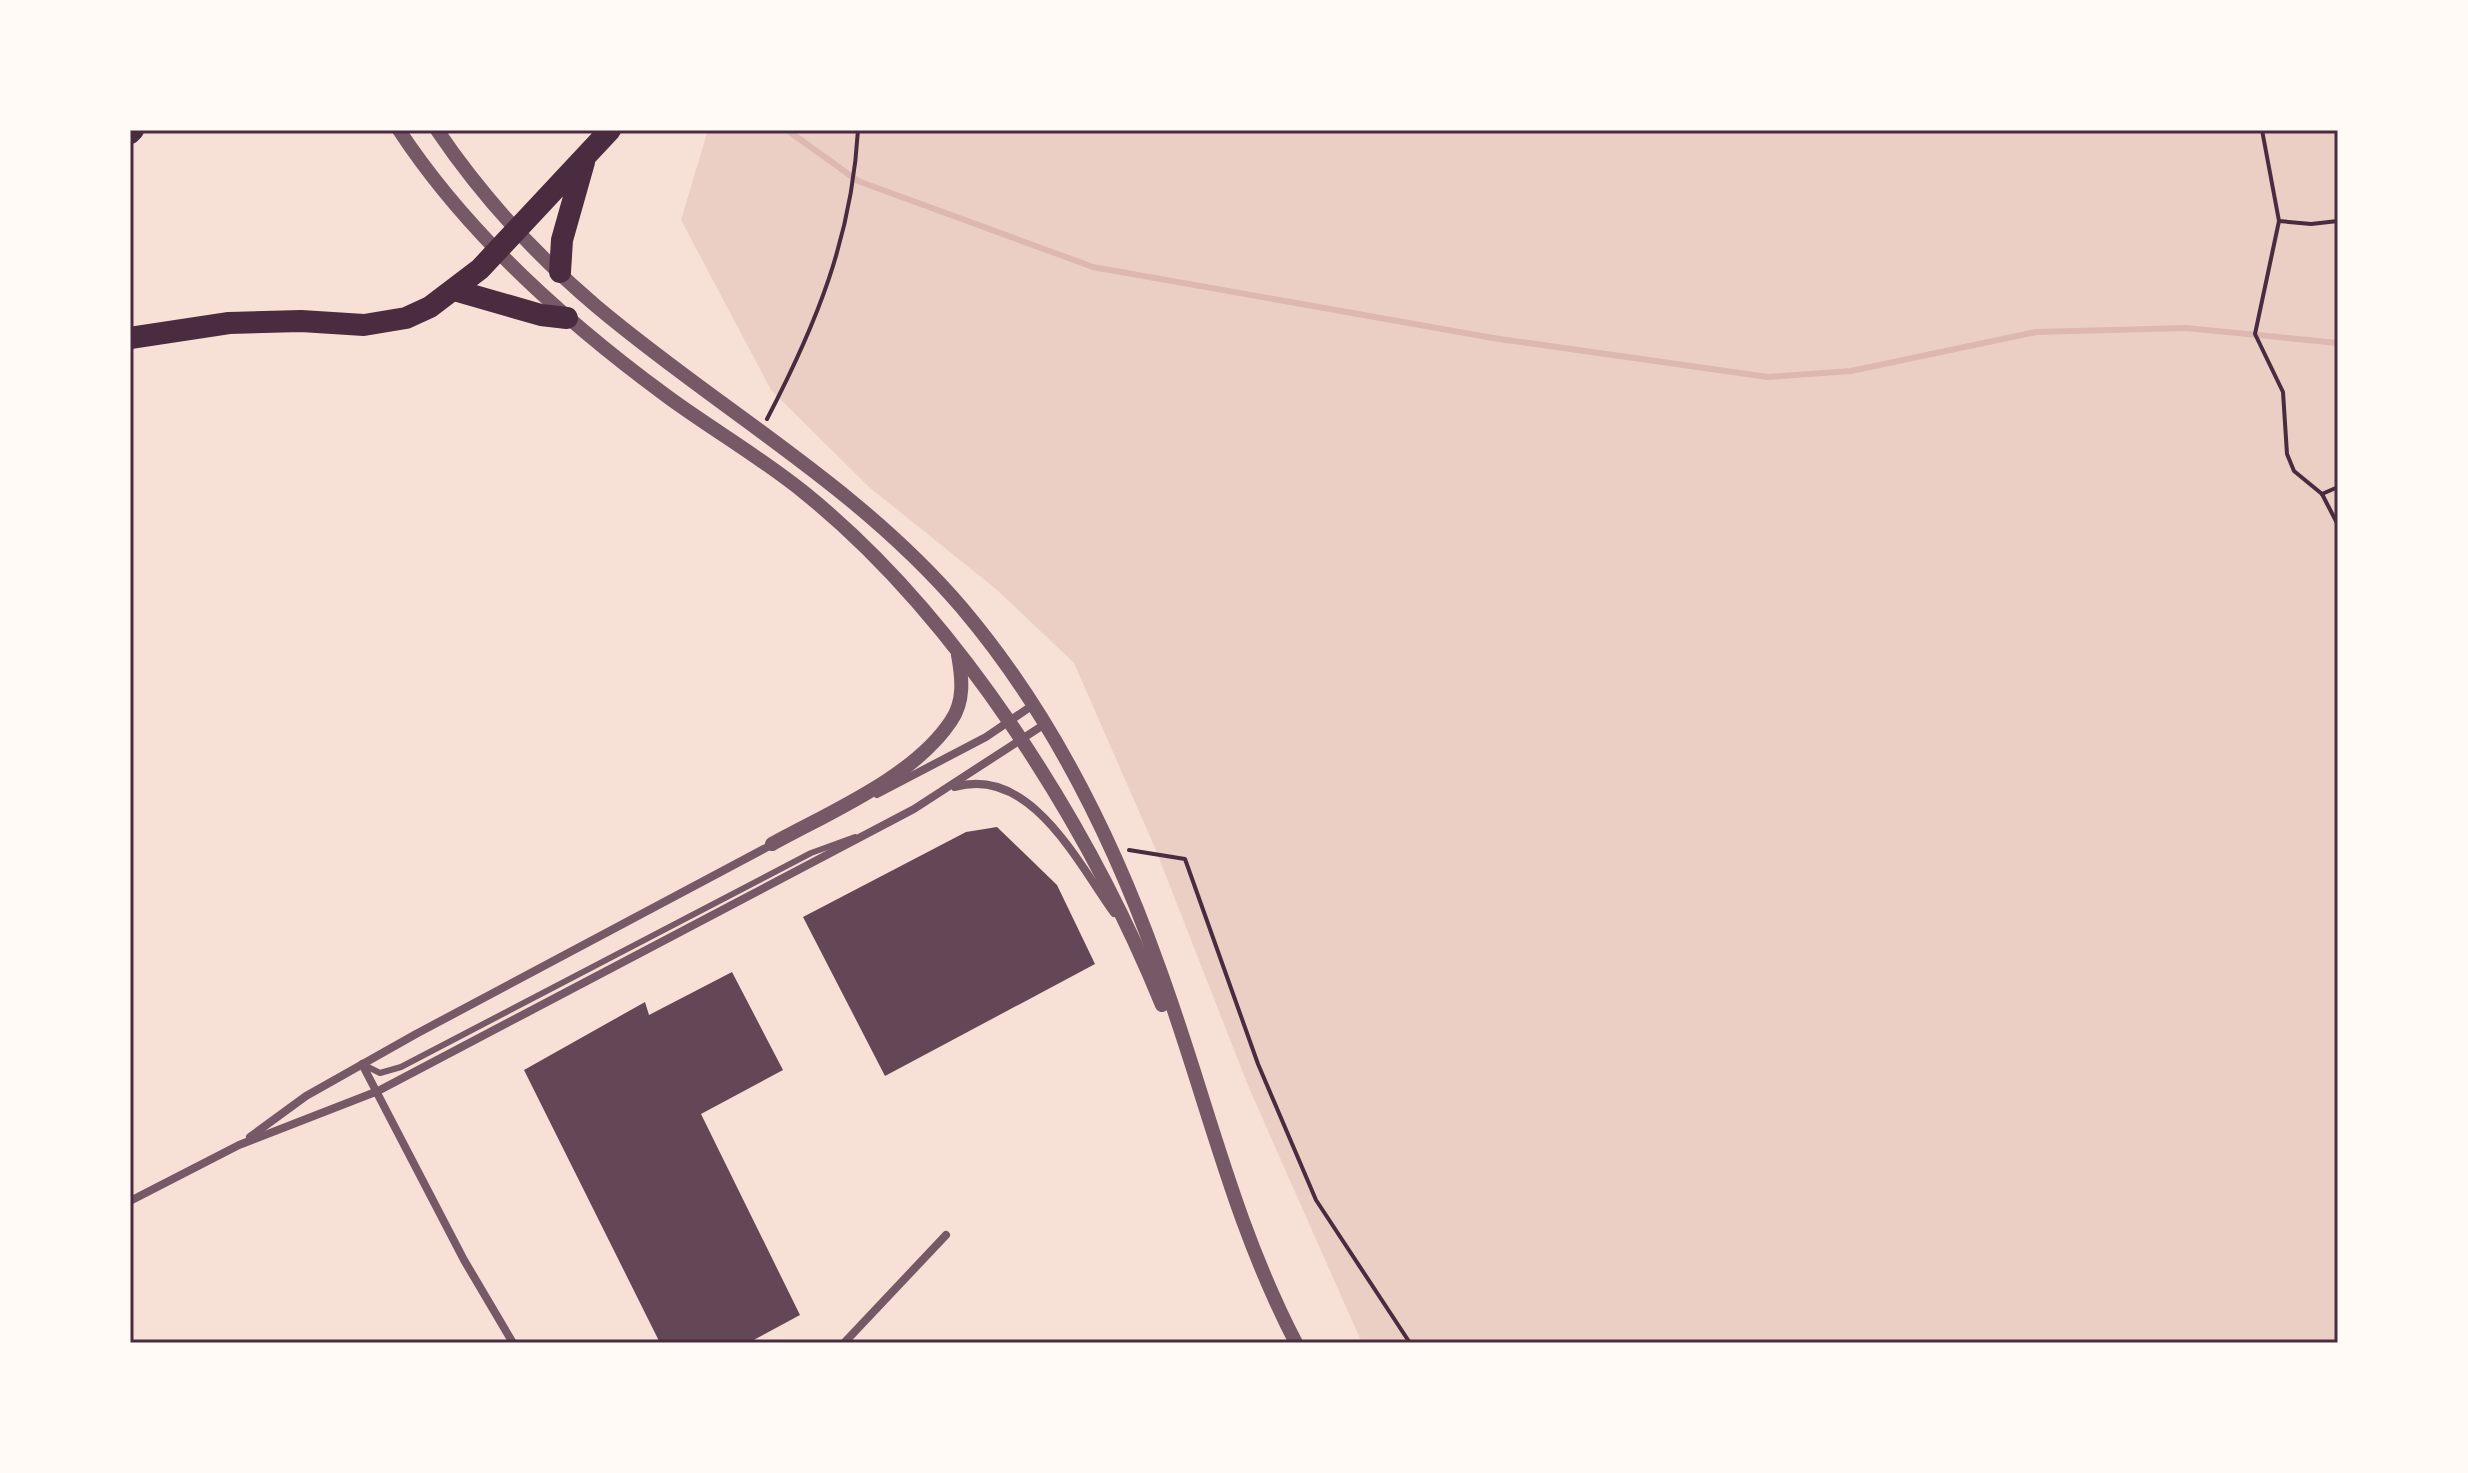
<svg xmlns="http://www.w3.org/2000/svg" width="2468" height="1473" viewBox="0 0 2468 1473" font-family="Montserrat,sans-serif">
	<style>
		.green { fill: #ebcfc5 }
		.lines { fill: none; stroke-linecap: round; stroke-linejoin: round }
		.stream { stroke: #dcb8b0; stroke-width: 6 }
		.building { fill: #644757 }
		.path { stroke: #4a2c40; stroke-width: 4 }
		.service { stroke: #755966; stroke-width: 6 }
		.minor { stroke: #755966; stroke-width: 8 }
		.tertiary { stroke: #755966; stroke-width: 14 }
		.motorway { stroke: #4a2c40; stroke-width: 22 }
		.neatline { fill: none; stroke: #4a2c40; stroke-width: 3 }
	</style>
	<rect width="100%" height="100%" fill="#f7e1d7"/>
	<!-- green -->
	<path class="green" d="M 708,130 L 2338,130 L 2338,1343 L 1362,1343 L 1249,1088 L 1155,848 L 1074,663 L 996,589 L 869,487 L 771,390 L 681,220 Z"/>
	<g class="lines">
		<!-- stream -->
		<path class="stream" d="M 787,130 L 858,181 L 1093,267 L 1493,338 L 1768,377 L 1851,371 L 2036,332 L 2186,328 L 2338,343"/>
	</g>
	<!-- building -->
	<g class="building">
		<path d="M 997,827 L 1057,885 L 1095,964 L 885,1076 L 803,917 L 966,832 Z"/>
		<path d="M 732,972 L 783,1070 L 701,1114 L 800,1315 L 748,1343 L 660,1343 L 524,1070 L 645,1002 L 649,1015 Z"/>
	</g>
	<g class="lines">
		<!-- path -->
		<g class="path">
			<path d="M 2262,130 L 2279,221 L 2255,334 L 2283,392 L 2287,454 L 2294,471 L 2322,494"/>
			<path d="M 2279,221 L 2311,224 L 2338,221"/>
			<path d="M 767,419 C 816,325 852,237 858,130"/>
			<path d="M 2322,494 L 2338,525"/>
			<path d="M 2322,494 L 2338,487"/>
			<path d="M 1129,850 L 1185,859 L 1258,1064 L 1316,1200 L 1410,1343"/>
			<path d="M 2338,921 L 2338,941"/>
		</g>
		<!-- service -->
		<path class="service" d="M 362,1064 L 380,1073 L 401,1067 L 811,853 L 855,837"/>
		<!-- minor -->
		<g class="minor">
			<path d="M 955,787 C 1030,765 1078,863 1114,913"/>
			<path d="M 877,794 L 986,737 L 1033,705"/>
			<path d="M 362,1064 L 464,1260 L 513,1343"/>
			<path d="M 250,1137 L 306,1096 L 416,1034 L 775,843"/>
			<path d="M 130,1201 L 239,1145 L 378,1091 L 914,809 L 1045,724"/>
			<path d="M 844,1343 L 946,1235"/>
		</g>
		<!-- tertiary -->
		<g class="tertiary">
			<path d="M 399,130 C 468,235 567,323 668,397 C 713,430 762,458 806,494 C 959,618 1088,824 1162,1005"/>
			<path d="M 437,130 C 481,195 536,255 596,306 C 718,409 857,485 962,608 C 1050,712 1111,834 1157,962 C 1205,1091 1231,1218 1296,1343"/>
			<path d="M 772,844 C 830,812 914,777 951,721 C 965,701 962,677 958,655"/>
		</g>
		<!-- motorway -->
		<g class="motorway">
			<path d="M 130,133 L 133,130"/>
			<path d="M 560,272 L 562,240 L 584,162"/>
			<path d="M 454,290 L 541,315 L 567,318"/>
			<path d="M 130,338 L 229,323 L 301,321 L 364,325 L 406,318 L 430,307 L 480,269 L 610,130"/>
		</g>
	</g>
	<!-- border -->
	<rect width="2468" height="1473" fill="none" stroke="#fffaf5" stroke-width="264"/>
	<rect x="132" y="132" width="2204" height="1209" class="neatline"/>
</svg>
